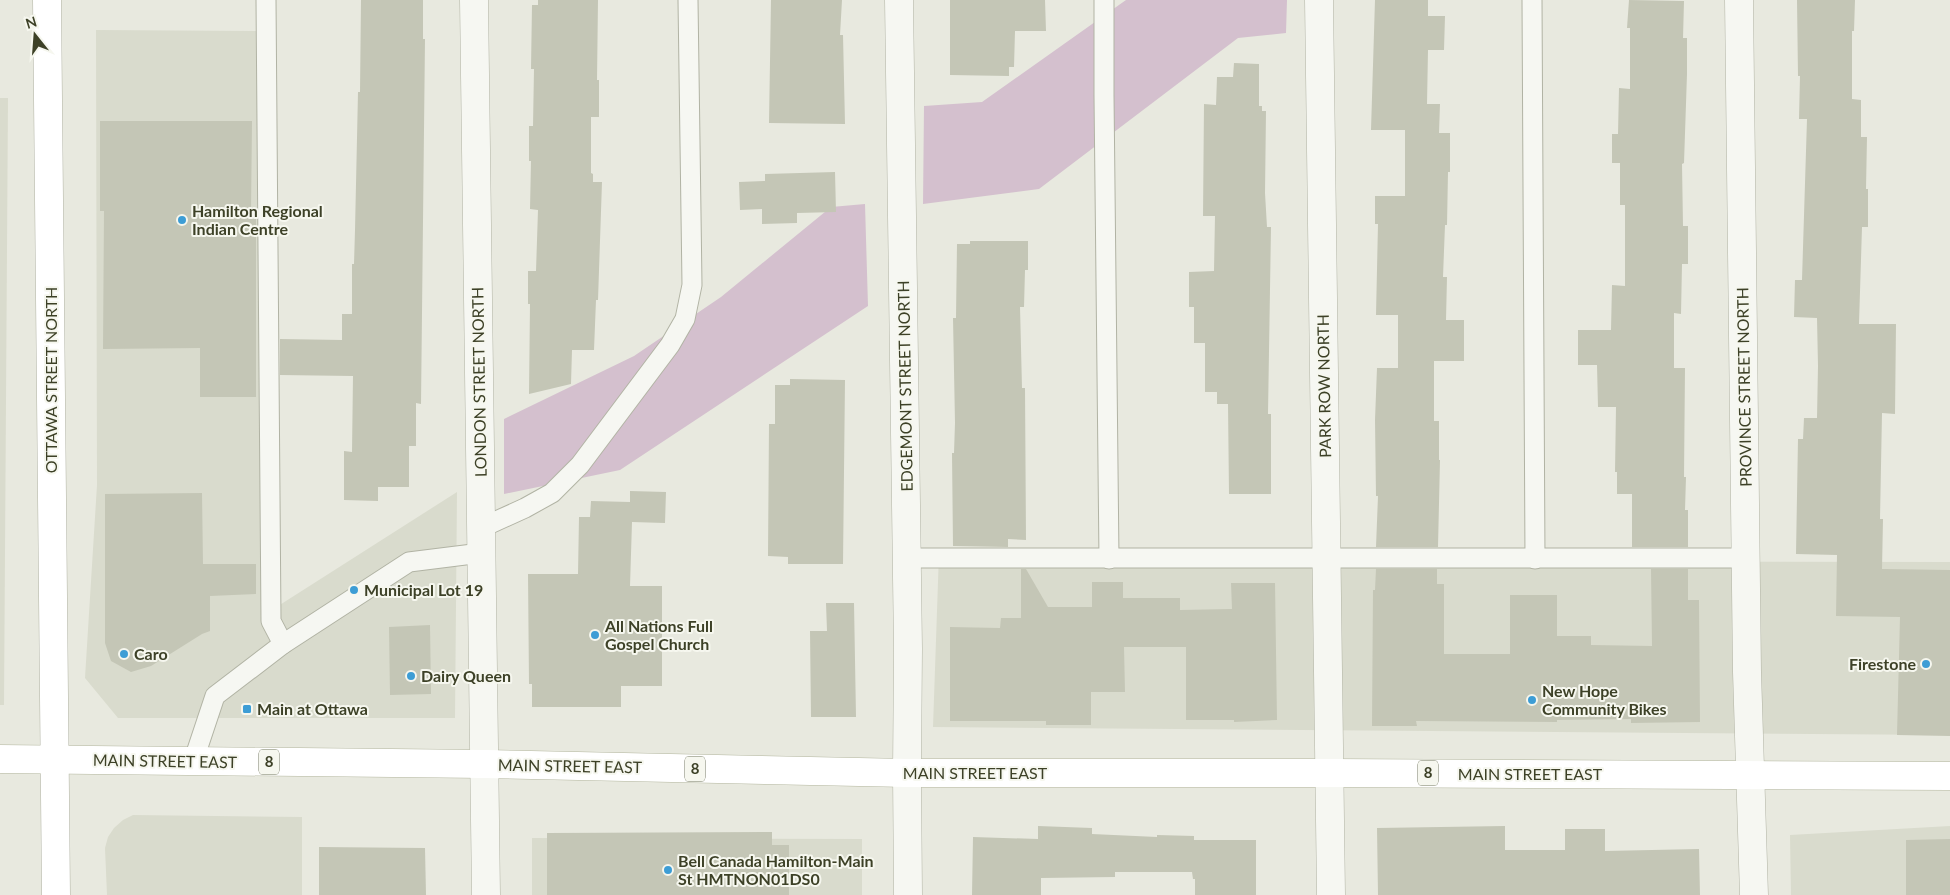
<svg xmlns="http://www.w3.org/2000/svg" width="1950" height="895" viewBox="0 0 1950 895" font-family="Lato,sans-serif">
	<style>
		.built { fill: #d9dbcd }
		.green { fill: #d4c0ce }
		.building { fill: #c4c6b6 }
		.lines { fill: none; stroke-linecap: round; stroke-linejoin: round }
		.lane-casing { stroke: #b1b3a4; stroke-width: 21 }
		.street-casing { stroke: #b1b3a4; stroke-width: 29 }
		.secondary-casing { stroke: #b1b3a4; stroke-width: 29 }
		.primary-casing { stroke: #b3b69e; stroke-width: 29 }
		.lane { stroke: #f6f7f2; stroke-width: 19 }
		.street { stroke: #f6f7f2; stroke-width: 28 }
		.secondary { stroke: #fff; stroke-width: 28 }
		.primary { stroke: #fff; stroke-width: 28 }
		.poi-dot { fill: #3d9dd5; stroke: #f6f7ef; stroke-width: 2 }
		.labels { text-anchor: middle; stroke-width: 4; stroke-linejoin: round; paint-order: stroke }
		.shield { fill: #f6f7ef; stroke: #747863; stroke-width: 1 }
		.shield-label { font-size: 15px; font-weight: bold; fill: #3d4127 }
		.poi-label { font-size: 16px; font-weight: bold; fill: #3d4127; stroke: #f6f7ef; text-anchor: start }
		.street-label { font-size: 16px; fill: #3d4127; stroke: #f6f7ef }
	</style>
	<rect width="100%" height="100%" fill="#e8e9df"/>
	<!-- built -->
	<g class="built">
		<path d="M 96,30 L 264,31 L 275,608 L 457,492 L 455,718 L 118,718 L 85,678 L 97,485 Z"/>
		<path d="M 0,98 L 8,98 L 4,705 L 0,705 Z"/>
		<path d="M 939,553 L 1378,561 L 1950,562 L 1950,735 L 933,727 Z"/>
		<path d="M 133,815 L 302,817 L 302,895 L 107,895 L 105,848 L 108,837 L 114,828 L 123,820 Z"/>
		<path d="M 1950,826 L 1950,895 L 1791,895 L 1790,835 Z"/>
		<path d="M 532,838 L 862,839 L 862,895 L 532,895 Z"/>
	</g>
	<!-- green -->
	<g class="green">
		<path d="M 1126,0 L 1287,0 L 1286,33 L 1238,38 L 1039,189 L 923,204 L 924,106 L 982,102 Z"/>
		<path d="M 865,204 L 868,306 L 620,470 L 504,494 L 504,419 L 634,356 L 721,297 L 831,207 Z"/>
	</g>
	<!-- building -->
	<g class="building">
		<path d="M 361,0 L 423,0 L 423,39 L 425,39 L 421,404 L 416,403 L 416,446 L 409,446 L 409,487 L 378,487 L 378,501 L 344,500 L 344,451 L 352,452 L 353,376 L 280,375 L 280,339 L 342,340 L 342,314 L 352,314 L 352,264 L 354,264 L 355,230 L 358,92 L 360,92 Z"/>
		<path d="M 538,0 L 598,0 L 597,80 L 599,80 L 599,117 L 591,117 L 591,173 L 593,174 L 593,182 L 602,182 L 598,300 L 596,300 L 594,350 L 572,350 L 571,384 L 529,394 L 530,304 L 528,304 L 528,271 L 536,271 L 538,210 L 530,209 L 531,161 L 529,161 L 529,126 L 533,126 L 534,69 L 531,69 L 532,5 L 538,5 Z"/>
		<path d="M 771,0 L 842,0 L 840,35 L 843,35 L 845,124 L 769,123 Z"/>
		<path d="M 950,0 L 1045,0 L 1046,31 L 1015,31 L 1014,67 L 1009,67 L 1009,76 L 950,75 Z"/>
		<path d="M 1375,0 L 1428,0 L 1428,16 L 1445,16 L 1444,50 L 1428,50 L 1427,104 L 1440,104 L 1439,133 L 1450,133 L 1450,172 L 1448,172 L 1447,225 L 1445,225 L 1443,277 L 1447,277 L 1446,320 L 1464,320 L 1464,361 L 1434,361 L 1434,421 L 1439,421 L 1439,460 L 1440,460 L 1438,547 L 1376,547 L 1378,496 L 1376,496 L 1375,420 L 1377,368 L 1398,368 L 1398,315 L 1376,315 L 1378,224 L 1375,224 L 1375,196 L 1405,196 L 1405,130 L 1371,130 Z"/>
		<path d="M 1629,0 L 1684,1 L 1683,38 L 1687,38 L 1687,74 L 1684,163 L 1682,164 L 1683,226 L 1688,226 L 1688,264 L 1682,264 L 1681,314 L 1674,313 L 1674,368 L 1685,368 L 1684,477 L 1686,477 L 1685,510 L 1688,510 L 1688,547 L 1632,547 L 1632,494 L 1617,494 L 1617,472 L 1615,472 L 1616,407 L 1598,407 L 1597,365 L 1578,365 L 1578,330 L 1611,330 L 1612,285 L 1625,286 L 1625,205 L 1620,205 L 1620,163 L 1612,163 L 1612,134 L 1618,134 L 1619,88 L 1630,89 L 1630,28 L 1627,28 Z"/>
		<path d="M 1797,0 L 1855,0 L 1854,31 L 1852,31 L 1852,99 L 1861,100 L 1861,137 L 1867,137 L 1866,189 L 1868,189 L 1868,227 L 1862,227 L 1859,324 L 1896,324 L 1895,414 L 1882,413 L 1880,519 L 1883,519 L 1882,569 L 1950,570 L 1950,736 L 1897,735 L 1900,617 L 1836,616 L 1837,555 L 1796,554 L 1798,439 L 1803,439 L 1804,418 L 1817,418 L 1818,366 L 1817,318 L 1794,317 L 1795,280 L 1802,280 L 1807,119 L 1799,119 L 1800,76 L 1798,76 Z"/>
		<path d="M 1234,63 L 1259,64 L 1259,106 L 1262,106 L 1262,111 L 1266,111 L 1265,193 L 1267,227 L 1271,227 L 1268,414 L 1271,414 L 1271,494 L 1229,494 L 1228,404 L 1217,404 L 1217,392 L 1205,392 L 1205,343 L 1194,343 L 1194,307 L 1189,307 L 1189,272 L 1214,271 L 1215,216 L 1203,216 L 1204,104 L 1216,105 L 1217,77 L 1233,77 Z"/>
		<path d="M 100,121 L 252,121 L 251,211 L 256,211 L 256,397 L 200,397 L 200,348 L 103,349 L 104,211 L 100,211 Z"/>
		<path d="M 835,172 L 836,212 L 797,213 L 797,223 L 762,224 L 762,209 L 740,210 L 739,182 L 765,181 L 765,174 Z"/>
		<path d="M 970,241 L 1028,241 L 1028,270 L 1025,270 L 1024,307 L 1020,307 L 1022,388 L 1025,388 L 1026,540 L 1008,539 L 1008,547 L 953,546 L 952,453 L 954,453 L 955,423 L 953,318 L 956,318 L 957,244 L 970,244 Z"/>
		<path d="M 790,379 L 845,380 L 843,564 L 788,564 L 788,557 L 768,556 L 769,424 L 775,424 L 775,385 L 790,385 Z"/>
		<path d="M 630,491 L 666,492 L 665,523 L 632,522 L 630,586 L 662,586 L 662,686 L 621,686 L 621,707 L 532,707 L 532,684 L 529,684 L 528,574 L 578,574 L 579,517 L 590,517 L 591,501 L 630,502 Z"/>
		<path d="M 202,493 L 203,564 L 256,564 L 256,594 L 210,596 L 210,631 L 202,634 L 151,666 L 131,672 L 111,661 L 105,643 L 105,494 Z"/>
		<path d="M 1021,569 L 1026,569 L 1048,607 L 1092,607 L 1092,582 L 1123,582 L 1123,598 L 1180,598 L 1180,610 L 1232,609 L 1231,583 L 1275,583 L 1277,720 L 1234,722 L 1234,720 L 1186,720 L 1186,647 L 1124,647 L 1125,692 L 1091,692 L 1091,725 L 1046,725 L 1046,721 L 950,721 L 950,627 L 1000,628 L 1001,618 L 1021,618 Z"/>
		<path d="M 1376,569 L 1437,569 L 1437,584 L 1444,584 L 1444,654 L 1510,654 L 1510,595 L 1557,595 L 1557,636 L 1591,636 L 1591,645 L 1652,646 L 1651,569 L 1688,569 L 1688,600 L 1699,600 L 1700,722 L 1631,723 L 1631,719 L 1557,720 L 1557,722 L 1416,721 L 1417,726 L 1372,726 L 1373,590 L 1375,590 Z"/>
		<path d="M 826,603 L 854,603 L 856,717 L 811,717 L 810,631 L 827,631 Z"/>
		<path d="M 430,625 L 431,694 L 390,695 L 389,627 Z"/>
		<path d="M 1038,826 L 1092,828 L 1092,834 L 1157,837 L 1157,835 L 1194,836 L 1194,840 L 1256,840 L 1256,895 L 1195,895 L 1195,879 L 1193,879 L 1192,872 L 1115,872 L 1115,877 L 1041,878 L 1041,895 L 972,895 L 973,837 L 1038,839 Z"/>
		<path d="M 1505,826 L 1505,850 L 1565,850 L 1565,829 L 1605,829 L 1605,851 L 1699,849 L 1700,895 L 1378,895 L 1377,828 Z"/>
		<path d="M 772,832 L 772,845 L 789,845 L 789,895 L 547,895 L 547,833 Z"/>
		<path d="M 1950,839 L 1950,895 L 1906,895 L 1906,840 Z"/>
		<path d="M 319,847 L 425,848 L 426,895 L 319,895 Z"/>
	</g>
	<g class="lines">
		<defs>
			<g id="lane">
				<path d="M 266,0 L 271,621 L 283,644"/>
				<path d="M 1104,0 L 1104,95 L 1109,559"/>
				<path d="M 1532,0 L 1535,559"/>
				<path d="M 481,528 L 525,508 L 552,493 L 580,465 L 670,345 L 685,319 L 692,285 L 688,0"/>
				<path d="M 907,558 L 1746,558"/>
				<path d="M 193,762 L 215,696 L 283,644 L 409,562 L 481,553"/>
			</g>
			<g id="street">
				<path d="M 474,0 L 486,895"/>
				<path d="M 899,0 L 908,649 L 907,773 L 908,895"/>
				<path d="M 1319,0 L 1331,895"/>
				<path d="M 1739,0 L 1747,672 L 1754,895"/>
			</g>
			<path id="secondary" d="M 47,0 L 56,895"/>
			<path id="primary" d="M 0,759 L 484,764 L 907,773 L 1330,773 L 1950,776"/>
		</defs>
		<!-- lane casing -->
		<use href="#lane" class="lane-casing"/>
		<!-- street casing -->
		<use href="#street" class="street-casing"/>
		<!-- secondary casing -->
		<use href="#secondary" class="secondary-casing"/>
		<!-- primary casing -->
		<use href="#primary" class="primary-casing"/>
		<!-- lane -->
		<use href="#lane" class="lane"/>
		<!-- street -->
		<use href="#street" class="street"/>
		<!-- secondary -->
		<use href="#secondary" class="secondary"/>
		<!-- primary -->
		<use href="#primary" class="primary"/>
	</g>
	<!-- markers -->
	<g class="poi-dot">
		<circle cx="182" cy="220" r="5"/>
		<circle cx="354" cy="590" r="5"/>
		<circle cx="595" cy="635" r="5"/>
		<circle cx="124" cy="654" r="5"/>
		<circle cx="1926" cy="664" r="5"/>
		<circle cx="411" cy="676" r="5"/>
		<circle cx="1532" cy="700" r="5"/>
		<rect x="242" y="704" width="10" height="10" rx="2.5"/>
		<circle cx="668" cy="870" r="5"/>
	</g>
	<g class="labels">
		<!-- shield labels -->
		<g class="shield">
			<rect x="259" y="749.5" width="20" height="25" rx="4"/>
			<rect x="685" y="756.5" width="20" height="25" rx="4"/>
			<rect x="1418" y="760.5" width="20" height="25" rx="4"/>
		</g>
		<g class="shield-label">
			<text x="269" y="767">8</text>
			<text x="695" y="774">8</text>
			<text x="1428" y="778">8</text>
		</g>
		<!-- poi labels -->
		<g class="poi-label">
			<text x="192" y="217">Hamilton Regional<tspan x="192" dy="18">Indian Centre</tspan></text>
			<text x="364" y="596">Municipal Lot 19</text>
			<text x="605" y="632">All Nations Full<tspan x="605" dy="18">Gospel Church</tspan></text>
			<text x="134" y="660">Caro</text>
			<text x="1916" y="670" text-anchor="end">Firestone</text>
			<text x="421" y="682">Dairy Queen</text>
			<text x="1542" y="697">New Hope<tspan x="1542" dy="18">Community Bikes</tspan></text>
			<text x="257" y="715">Main at Ottawa</text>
			<text x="678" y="867">Bell Canada Hamilton-Main<tspan x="678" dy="18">St HMTNON01DS0</tspan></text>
		</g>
		<!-- street labels -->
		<g class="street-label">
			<text transform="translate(51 380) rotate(-90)" y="6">OTTAWA STREET NORTH</text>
			<text transform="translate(479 382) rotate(-91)" y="6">LONDON STREET NORTH</text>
			<text transform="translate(905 386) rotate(-91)" y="6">EDGEMONT STREET NORTH</text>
			<text transform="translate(1324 386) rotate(-91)" y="6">PARK ROW NORTH</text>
			<text transform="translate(1744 387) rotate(-91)" y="6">PROVINCE STREET NORTH</text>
			<text transform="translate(165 761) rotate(1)" y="6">MAIN STREET EAST</text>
			<text transform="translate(570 766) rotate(1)" y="6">MAIN STREET EAST</text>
			<text x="975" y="779">MAIN STREET EAST</text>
			<text x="1530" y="780">MAIN STREET EAST</text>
		</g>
	</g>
	<!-- north arrow -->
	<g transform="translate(35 35) rotate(343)" stroke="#f6f7ef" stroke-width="4" paint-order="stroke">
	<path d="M0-4L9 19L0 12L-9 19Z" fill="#3d4127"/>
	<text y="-8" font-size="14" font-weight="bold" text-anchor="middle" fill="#3d4127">N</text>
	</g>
</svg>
